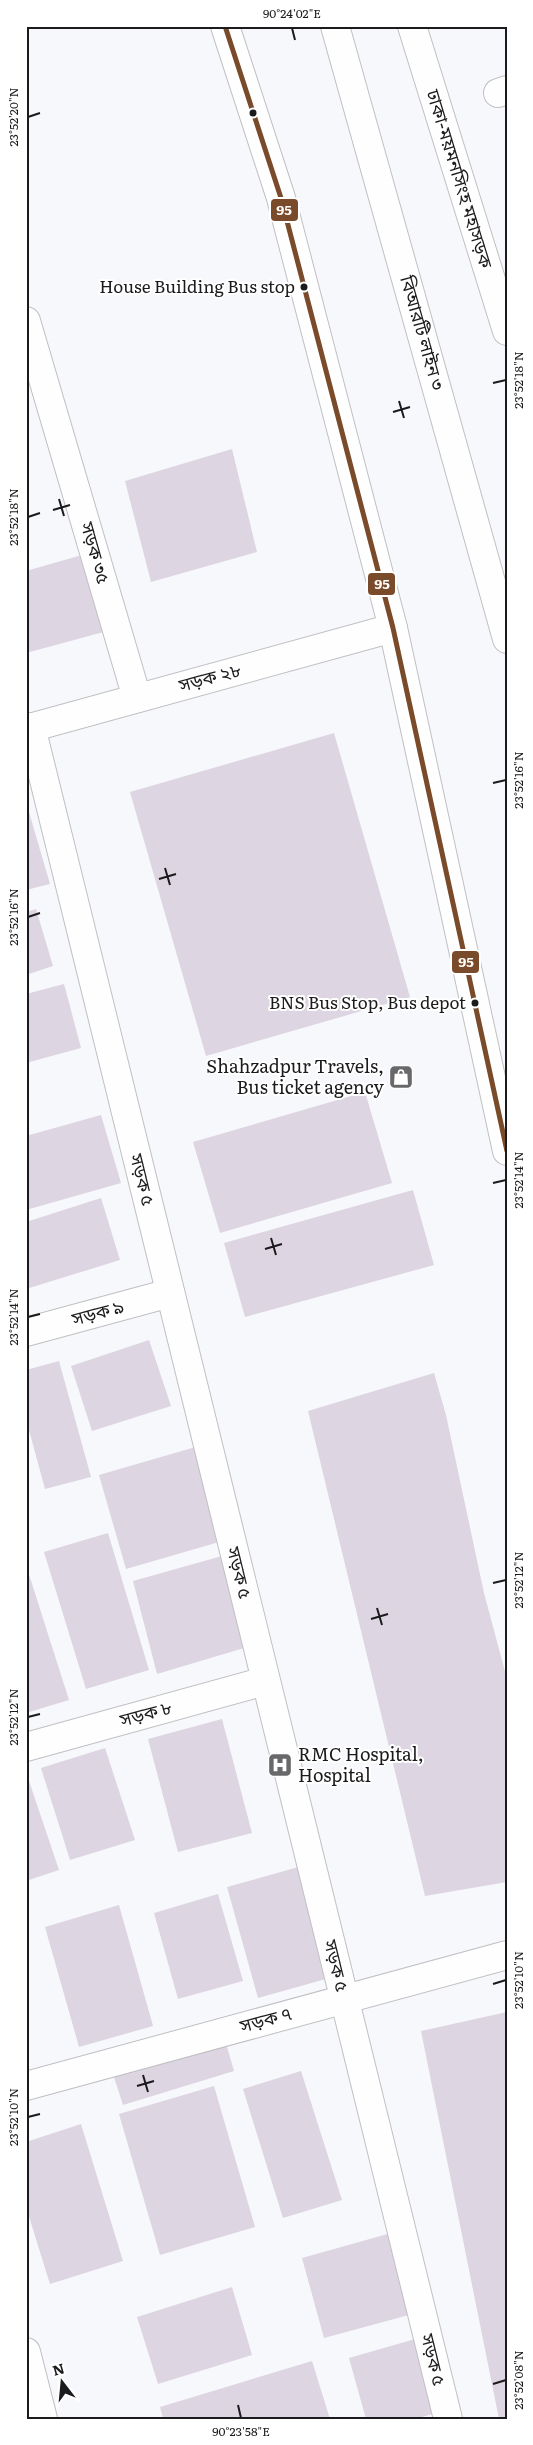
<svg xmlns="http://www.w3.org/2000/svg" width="533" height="2445" viewBox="0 0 533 2445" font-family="Literata,'Noto Sans Bengali',serif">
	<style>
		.building { fill: #ddd5e2 }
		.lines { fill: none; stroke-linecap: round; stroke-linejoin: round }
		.minor-casing { stroke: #c0c0c3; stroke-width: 30 }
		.trunk-casing { stroke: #c0c0c3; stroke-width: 30 }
		.motorway-casing { stroke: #c0c0c3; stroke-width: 30 }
		.minor { stroke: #fefefe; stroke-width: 28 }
		.trunk { stroke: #fefefe; stroke-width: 28 }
		.motorway { stroke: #fefefe; stroke-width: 28 }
		.bus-1-casing { stroke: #fff; stroke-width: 9 }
		.bus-1 { stroke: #7a4b2a; stroke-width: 5 }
		.ticks { fill: none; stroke: #1b1b1d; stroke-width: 2 }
		.bus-dot { fill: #1b1b1d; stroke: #fff; stroke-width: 2 }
		.labels { text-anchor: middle; stroke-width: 4; stroke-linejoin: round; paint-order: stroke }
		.bus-label { font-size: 17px; fill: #1b1b1d; stroke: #fff; text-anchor: end }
		.street-label { font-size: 18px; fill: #1b1b1d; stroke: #fff }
		.poi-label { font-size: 18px; fill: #1b1b1d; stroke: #fff; text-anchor: end }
		.line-badge { stroke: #fff; stroke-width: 2 }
		.badge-label { font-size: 14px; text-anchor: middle; font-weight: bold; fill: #fff }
		.neatline { fill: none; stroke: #1b1b1d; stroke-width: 2 }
		.ticks-label { font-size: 12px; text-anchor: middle; fill: #1b1b1d }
	</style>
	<rect width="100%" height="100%" fill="#f7f8fb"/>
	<!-- building -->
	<g class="building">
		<path d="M 26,26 L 38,26 L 38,27 L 26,30 Z"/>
		<path d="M 232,449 L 257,552 L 151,582 L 125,481 Z"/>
		<path d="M 89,553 L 111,630 L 26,653 L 26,571 Z"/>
		<path d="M 334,733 L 410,997 L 206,1056 L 130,792 Z"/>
		<path d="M 26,802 L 50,884 L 26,890 Z"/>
		<path d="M 36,909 L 53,966 L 26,975 L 26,912 Z"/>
		<path d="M 64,984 L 81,1048 L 26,1063 L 26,994 Z"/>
		<path d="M 365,1092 L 392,1183 L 220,1233 L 193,1142 Z"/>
		<path d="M 101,1115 L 121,1183 L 26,1210 L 26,1136 Z"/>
		<path d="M 413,1190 L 434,1265 L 245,1317 L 224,1243 Z"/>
		<path d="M 101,1198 L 120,1260 L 26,1289 L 26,1222 Z"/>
		<path d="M 149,1340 L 171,1406 L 92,1431 L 71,1366 Z"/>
		<path d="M 59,1361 L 91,1477 L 45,1489 L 26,1419 L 26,1370 Z"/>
		<path d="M 434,1373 L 446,1415 L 484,1593 L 507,1679 L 507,1882 L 425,1896 L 308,1411 Z"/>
		<path d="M 199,1446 L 226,1540 L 126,1569 L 99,1475 Z"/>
		<path d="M 108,1533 L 149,1670 L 86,1689 L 44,1552 Z"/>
		<path d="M 222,1556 L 244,1648 L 157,1674 L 133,1581 Z"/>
		<path d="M 26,1565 L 69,1700 L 26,1713 Z"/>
		<path d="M 222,1719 L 252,1833 L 178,1852 L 148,1739 Z"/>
		<path d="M 105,1748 L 135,1840 L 70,1860 L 41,1768 Z"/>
		<path d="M 26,1772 L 59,1870 L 26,1881 Z"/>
		<path d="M 302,1866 L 333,1977 L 258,1998 L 227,1887 Z"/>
		<path d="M 218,1894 L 243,1981 L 178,1999 L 154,1913 Z"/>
		<path d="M 119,1905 L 153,2026 L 79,2047 L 45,1927 Z"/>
		<path d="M 507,2012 L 507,2419 L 499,2419 L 421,2031 Z"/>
		<path d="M 225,2040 L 234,2071 L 123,2105 L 113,2074 Z"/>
		<path d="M 301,2071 L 342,2200 L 283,2218 L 243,2089 Z"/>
		<path d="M 214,2086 L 255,2227 L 160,2255 L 119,2114 Z"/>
		<path d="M 81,2124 L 123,2261 L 50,2284 L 26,2207 L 26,2142 Z"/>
		<path d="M 409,2228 L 431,2309 L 324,2338 L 302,2258 Z"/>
		<path d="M 232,2287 L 252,2355 L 158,2384 L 137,2317 Z"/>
		<path d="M 429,2335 L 450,2409 L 415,2419 L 366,2419 L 349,2358 Z"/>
		<path d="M 312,2361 L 330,2419 L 163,2419 L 160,2407 Z"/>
	</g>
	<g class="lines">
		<defs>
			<g id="minor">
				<path d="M 498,93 L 507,90"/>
				<path d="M 26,321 L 137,698"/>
				<path d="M 31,727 L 448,2419"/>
				<path d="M 26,729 L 393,628"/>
				<path d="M 26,1332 L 170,1293"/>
				<path d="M 26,1747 L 265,1681"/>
				<path d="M 26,2086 L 507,1955"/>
				<path d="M 26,2352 L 43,2419"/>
			</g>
			<g id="trunk">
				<path d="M 225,26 L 281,198 L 393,628 L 507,1151"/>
				<path d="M 412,26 L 507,331"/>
			</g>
			<path id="motorway" d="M 335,26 L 507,639"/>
		</defs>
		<!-- minor casing -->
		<use href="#minor" class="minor-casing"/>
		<!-- trunk casing -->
		<use href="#trunk" class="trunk-casing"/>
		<!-- motorway casing -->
		<use href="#motorway" class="motorway-casing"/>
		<!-- minor -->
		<use href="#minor" class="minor"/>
		<!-- trunk -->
		<use href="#trunk" class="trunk"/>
		<!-- motorway -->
		<use href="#motorway" class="motorway"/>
		<defs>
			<path id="bus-1" d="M 225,26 L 281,198 L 393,628 L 507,1151"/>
		</defs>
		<!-- bus-1 casing -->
		<use href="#bus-1" class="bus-1-casing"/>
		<!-- bus-1 -->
		<use href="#bus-1" class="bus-1"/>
	</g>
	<!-- ticks -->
	<path class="ticks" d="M 292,28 L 295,40M 28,117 L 40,113M 493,383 L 506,380M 399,401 L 404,418M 393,412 L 410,407M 59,499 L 64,516M 53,510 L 70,505M 28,517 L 40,513M 493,783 L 506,780M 165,868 L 170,885M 159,879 L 176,874M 28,917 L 40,913M 493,1183 L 506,1180M 271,1238 L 276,1255M 265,1249 L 282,1244M 28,1317 L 40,1314M 493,1583 L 506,1580M 377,1608 L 382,1625M 371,1619 L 388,1614M 28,1717 L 40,1714M 493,1984 L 506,1980M 143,2075 L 148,2092M 137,2086 L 154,2081M 28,2117 L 40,2114M 493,2384 L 506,2380M 238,2405 L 241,2418"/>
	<!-- icons -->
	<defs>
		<symbol id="shop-square" viewBox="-11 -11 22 22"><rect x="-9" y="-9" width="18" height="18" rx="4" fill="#68686b" stroke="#fff"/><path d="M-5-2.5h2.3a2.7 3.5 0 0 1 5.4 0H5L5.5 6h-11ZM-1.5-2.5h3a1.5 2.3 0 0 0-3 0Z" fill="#fff"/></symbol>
		<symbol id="hospital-square" viewBox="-11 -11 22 22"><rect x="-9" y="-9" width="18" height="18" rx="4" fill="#68686b" stroke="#fff"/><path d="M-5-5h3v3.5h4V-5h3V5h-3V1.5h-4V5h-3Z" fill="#fff"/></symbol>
	</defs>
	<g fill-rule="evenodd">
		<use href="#shop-square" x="387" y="1063" width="28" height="28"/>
		<use href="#hospital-square" x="266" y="1751" width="28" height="28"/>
	</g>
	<!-- markers -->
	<g class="bus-dot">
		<circle cx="253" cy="113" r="4.5"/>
		<circle cx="304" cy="287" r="4.5"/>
		<circle cx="475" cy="1003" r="4.5"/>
	</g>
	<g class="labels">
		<!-- bus labels -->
		<g class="bus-label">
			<text x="295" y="293">House Building Bus stop</text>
			<text x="466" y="1009">BNS Bus Stop, Bus depot</text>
		</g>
		<!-- street labels -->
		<g class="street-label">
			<text transform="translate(459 179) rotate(73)" y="6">ঢাকা-ময়মনসিংহ মহাসড়ক</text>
			<text transform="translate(422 333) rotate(74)" y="6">বিআরটি লাইন ৩</text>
			<text transform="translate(95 553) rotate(74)" y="6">সড়ক ৩৫</text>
			<text transform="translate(210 678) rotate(-15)" y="6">সড়ক ২৮</text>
			<text transform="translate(142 1180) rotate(76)" y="6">সড়ক ৫</text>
			<text transform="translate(98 1313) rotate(-15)" y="6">সড়ক ৯</text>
			<text transform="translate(239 1573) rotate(76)" y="6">সড়ক ৫</text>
			<text transform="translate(146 1714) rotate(-15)" y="6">সড়ক ৮</text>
			<text transform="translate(336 1966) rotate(76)" y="6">সড়ক ৫</text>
			<text transform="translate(266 2020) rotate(-15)" y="6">সড়ক ৭</text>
			<text transform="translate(433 2360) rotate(76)" y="6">সড়ক ৫</text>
		</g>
		<!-- poi labels -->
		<g class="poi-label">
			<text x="384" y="1073">Shahzadpur Travels,<tspan x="384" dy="21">Bus ticket agency</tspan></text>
			<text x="298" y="1761" text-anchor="start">RMC Hospital,<tspan x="298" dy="21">Hospital</tspan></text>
		</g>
	</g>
	<g class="line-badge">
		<rect x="270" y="198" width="29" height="24" rx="5" fill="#7a4b2a"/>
		<rect x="367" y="572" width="29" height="24" rx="5" fill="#7a4b2a"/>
		<rect x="451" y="950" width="29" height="24" rx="5" fill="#7a4b2a"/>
	</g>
	<g class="badge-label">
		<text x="284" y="215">95</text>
		<text x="382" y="589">95</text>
		<text x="466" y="967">95</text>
	</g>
	<!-- border -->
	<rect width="533" height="2445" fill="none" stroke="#ffffff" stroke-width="55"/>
	<!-- north arrow -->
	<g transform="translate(62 2382) rotate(344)" stroke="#ffffff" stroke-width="4" paint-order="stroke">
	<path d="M0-4L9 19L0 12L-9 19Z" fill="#1b1b1d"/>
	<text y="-8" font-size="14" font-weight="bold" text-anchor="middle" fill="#1b1b1d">N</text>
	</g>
	<rect x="28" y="28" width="478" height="2390" class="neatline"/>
	<g class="ticks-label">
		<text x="292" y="18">90°24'02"E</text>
		<text transform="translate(14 117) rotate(-90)" y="4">23°52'20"N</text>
		<text transform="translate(519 380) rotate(-90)" y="4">23°52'18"N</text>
		<text transform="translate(14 517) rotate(-90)" y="4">23°52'18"N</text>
		<text transform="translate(519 780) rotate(-90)" y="4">23°52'16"N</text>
		<text transform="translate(14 917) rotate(-90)" y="4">23°52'16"N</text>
		<text transform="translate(519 1180) rotate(-90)" y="4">23°52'14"N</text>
		<text transform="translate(14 1317) rotate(-90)" y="4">23°52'14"N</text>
		<text transform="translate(519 1580) rotate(-90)" y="4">23°52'12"N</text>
		<text transform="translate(14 1717) rotate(-90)" y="4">23°52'12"N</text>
		<text transform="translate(519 1980) rotate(-90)" y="4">23°52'10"N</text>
		<text transform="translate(14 2117) rotate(-90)" y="4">23°52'10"N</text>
		<text transform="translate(519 2380) rotate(-90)" y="4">23°52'08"N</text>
		<text x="241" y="2436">90°23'58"E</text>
	</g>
</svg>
